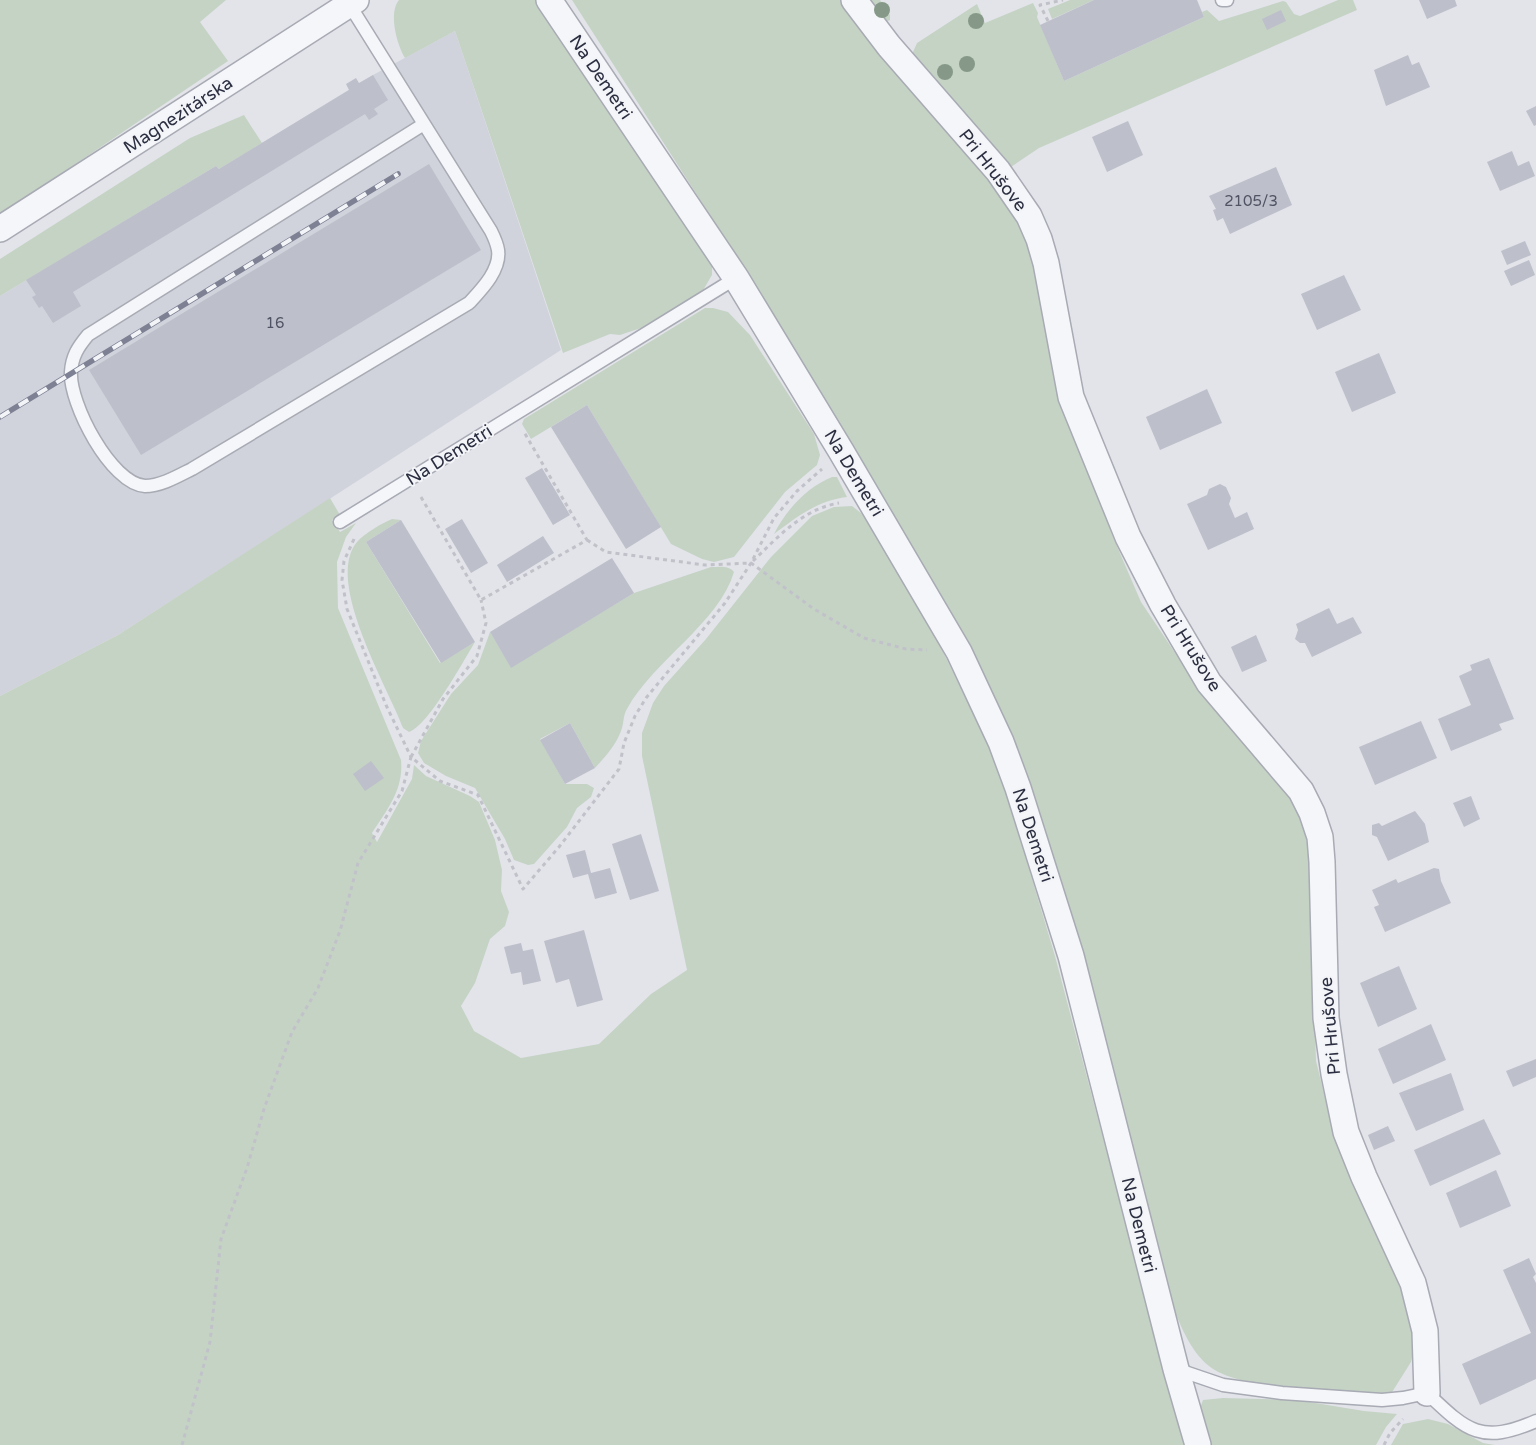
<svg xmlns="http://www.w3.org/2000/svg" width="1536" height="1445" viewBox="0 0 1536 1445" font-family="'Varela Round',sans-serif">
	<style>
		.built { fill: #d1d3dc }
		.green { fill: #c5d3c5 }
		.building { fill: #bdbfca }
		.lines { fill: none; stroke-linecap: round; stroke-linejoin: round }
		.service-casing { stroke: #a8aab4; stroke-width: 15 }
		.minor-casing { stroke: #a8aab4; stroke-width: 28 }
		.path { stroke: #c1c2c9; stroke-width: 3; stroke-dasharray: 4 4; stroke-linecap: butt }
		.service { stroke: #f5f6f9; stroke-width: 12 }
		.minor { stroke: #f5f6f9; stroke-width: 25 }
		.rail-casing { stroke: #7d8193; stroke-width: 5.5 }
		.rail { stroke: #f2f4f7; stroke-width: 4; stroke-dasharray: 11; stroke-linecap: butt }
		.tree { fill: #869989 }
		.labels { text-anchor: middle; stroke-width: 4; stroke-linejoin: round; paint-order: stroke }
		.number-label { font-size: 15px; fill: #505363 }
		.street-label { font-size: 18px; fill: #2c2f41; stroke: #f2f4f7 }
	</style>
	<rect width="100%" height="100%" fill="#e3e4ea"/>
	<!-- built -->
	<path class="built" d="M 455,31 L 561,350 L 118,635 L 0,696 L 0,296 L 216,166 L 219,169 L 373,75 Z"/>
	<!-- green -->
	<g class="green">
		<path d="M 0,0 L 226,0 L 200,22 L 228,61 L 0,215 Z"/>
		<path d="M 399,0 L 537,0 L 712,266 L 712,275 L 702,292 L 641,328 L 620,335 L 610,334 L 563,353 L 455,31 L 405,58 C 397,45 388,13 399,0 Z"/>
		<path d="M 572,0 L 847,0 L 994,175 L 1033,242 L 1064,398 L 1113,537 L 1141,602 L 1200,690 L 1287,792 L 1299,811 L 1310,854 L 1316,1061 L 1330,1117 L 1350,1176 L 1403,1282 L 1417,1338 L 1411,1362 L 1389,1397 C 1347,1393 1239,1391 1209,1366 C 1189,1350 1180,1323 1170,1301 L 1031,790 L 1013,736 L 972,649 L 747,273 Z"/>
		<path d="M 864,0 L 880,0 L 890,15 L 890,20 L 883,23 Z"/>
		<path d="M 1070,0 L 1094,0 L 1052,19 L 1048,9 Z"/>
		<path d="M 1338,0 L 1353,0 L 1357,10 L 1039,148 L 1008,169 L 914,59 L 913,52 L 917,43 L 977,4 L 985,23 L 1033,3 L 1038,13 L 1037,17 L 1064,81 L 1204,17 L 1202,12 L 1207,10 L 1219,21 L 1283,1 L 1286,2 L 1294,14 L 1300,16 Z"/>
		<path d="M 244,115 L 262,143 L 219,169 L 216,166 L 0,296 L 0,259 L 190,138 Z"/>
		<path d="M 705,308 L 713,308 L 728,312 L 750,335 L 814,434 L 820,455 L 817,465 L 785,492 L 734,557 L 714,562 L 702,559 L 671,544 L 587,405 L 531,439 L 522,424 L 524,419 Z"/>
		<path d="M 832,477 L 837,477 L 847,497 C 817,501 798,516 774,534 C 786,510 807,487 832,477 Z"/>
		<path d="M 330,498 L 340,515 L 332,520 L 340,532 L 356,523 L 346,537 L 337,562 L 338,608 L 401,760 C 404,789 387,810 372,833 L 377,842 L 412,779 L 414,765 L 426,776 L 470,796 L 479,802 L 495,840 L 502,870 L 501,891 L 509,912 L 505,926 L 490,939 L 475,983 L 461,1006 L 474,1031 L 521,1058 L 599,1044 L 651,994 L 687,970 L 642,756 L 642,733 L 653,703 L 664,686 L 706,639 L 771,557 L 812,516 L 834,507 L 852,506 L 861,513 L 880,538 L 930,625 L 987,742 L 1005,788 L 1055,956 L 1184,1445 L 0,1445 L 0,696 L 118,635 Z"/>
		<path d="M 392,519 L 401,520 L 366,542 L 440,663 L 475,642 C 463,662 428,726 409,732 L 403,728 C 388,687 324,581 357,542 C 366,532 381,524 392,519 Z"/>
		<path d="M 711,567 C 719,567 729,565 734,572 C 719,623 653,661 627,709 C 623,715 624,724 621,731 C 616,745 605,757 595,768 L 570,723 L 540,739 L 565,784 L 587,784 L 594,788 L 591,797 L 577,808 L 567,827 L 534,864 L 528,865 L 514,860 L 505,839 L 475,788 L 446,776 L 424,763 L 418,753 L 421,741 L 451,694 L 478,665 L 490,632 L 511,667 L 634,593 Z"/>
		<path d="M 1223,1398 L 1297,1400 L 1364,1411 L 1397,1414 L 1386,1427 L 1376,1445 L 1209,1445 L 1200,1408 L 1203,1400 Z"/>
		<path d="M 1428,1419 L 1448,1424 L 1483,1443 L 1495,1445 L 1391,1445 L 1403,1424 Z"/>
	</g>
	<!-- building -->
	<g class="building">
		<path d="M 1094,0 L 1197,0 L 1204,17 L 1064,81 L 1040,25 Z"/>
		<path d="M 1419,0 L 1455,0 L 1457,6 L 1427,19 Z"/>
		<path d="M 1281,10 L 1286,21 L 1267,30 L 1262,19 Z"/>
		<path d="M 1408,55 L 1412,65 L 1419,62 L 1430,87 L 1386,106 L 1374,70 Z"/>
		<path d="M 373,75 L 388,100 L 374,109 L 378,114 L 369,120 L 365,114 L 73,292 L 81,306 L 53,323 L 42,306 L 39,308 L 32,297 L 36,295 L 26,280 L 216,166 L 219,169 L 349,90 L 346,84 L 356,78 L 359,83 Z"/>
		<path d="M 1536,106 L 1536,125 L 1534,126 L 1526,111 Z"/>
		<path d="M 1128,121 L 1143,155 L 1107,172 L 1092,137 Z"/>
		<path d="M 1512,151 L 1518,166 L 1529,161 L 1535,176 L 1500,191 L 1487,162 Z"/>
		<path d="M 429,164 L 481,250 L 141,455 L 89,370 Z"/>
		<path d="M 1276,167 L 1292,205 L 1230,234 L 1223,218 L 1217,221 L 1213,210 L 1216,209 L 1209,196 Z"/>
		<path d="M 1525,241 L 1531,255 L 1507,265 L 1501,251 Z"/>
		<path d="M 1529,260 L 1535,275 L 1511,286 L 1504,271 Z"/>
		<path d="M 1344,275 L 1361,310 L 1317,330 L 1301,294 Z"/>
		<path d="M 1379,353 L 1396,393 L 1352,412 L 1335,372 Z"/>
		<path d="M 1207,389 L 1222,423 L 1160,450 L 1146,417 Z"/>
		<path d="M 587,405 L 661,527 L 626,549 L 551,427 Z"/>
		<path d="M 542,468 L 570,515 L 553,525 L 525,478 Z"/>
		<path d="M 1220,484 L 1226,487 L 1231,498 L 1229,504 L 1235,518 L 1247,512 L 1254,529 L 1208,550 L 1187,504 L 1207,495 L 1209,489 Z"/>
		<path d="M 462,519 L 488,563 L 471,573 L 445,529 Z"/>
		<path d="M 401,520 L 475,642 L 441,663 L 366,542 Z"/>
		<path d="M 543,536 L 554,553 L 507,582 L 497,565 Z"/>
		<path d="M 612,558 L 634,593 L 511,668 L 490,632 Z"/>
		<path d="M 1329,608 L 1337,624 L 1353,617 L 1362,633 L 1312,657 L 1305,643 L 1300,643 L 1295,639 L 1298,630 L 1296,624 Z"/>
		<path d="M 1256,635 L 1267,661 L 1242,672 L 1231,647 Z"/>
		<path d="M 1489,658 L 1514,719 L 1499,724 L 1502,730 L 1451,751 L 1438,719 L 1471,705 L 1459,676 L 1472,670 L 1470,665 Z"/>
		<path d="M 1421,721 L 1437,758 L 1375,785 L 1359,747 Z"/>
		<path d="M 570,723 L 595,768 L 565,784 L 540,740 Z"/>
		<path d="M 371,761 L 384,778 L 365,791 L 353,774 Z"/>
		<path d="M 1471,796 L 1480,819 L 1464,827 L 1453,803 Z"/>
		<path d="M 1415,811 L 1425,824 L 1429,842 L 1388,861 L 1377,837 L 1372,835 L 1372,825 L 1379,823 L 1382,826 Z"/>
		<path d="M 641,834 L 659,891 L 630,900 L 612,844 Z"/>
		<path d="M 585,850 L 591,873 L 610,868 L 617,893 L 595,899 L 588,874 L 573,878 L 566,855 Z"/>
		<path d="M 1434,868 L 1439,869 L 1441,881 L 1451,903 L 1385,932 L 1374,907 L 1379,905 L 1372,890 L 1396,879 L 1398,883 Z"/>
		<path d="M 584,930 L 603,1000 L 577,1007 L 569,979 L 556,983 L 544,941 Z"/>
		<path d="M 521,943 L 523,951 L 533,949 L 541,981 L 523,985 L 521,972 L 511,974 L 504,947 Z"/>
		<path d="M 1399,966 L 1417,1009 L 1378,1027 L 1360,983 Z"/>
		<path d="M 1431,1024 L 1446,1060 L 1393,1084 L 1378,1049 Z"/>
		<path d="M 1536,1059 L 1536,1077 L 1513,1087 L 1506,1071 Z"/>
		<path d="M 1451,1073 L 1464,1110 L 1416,1131 L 1399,1093 Z"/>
		<path d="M 1484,1119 L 1501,1154 L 1430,1186 L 1414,1150 Z"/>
		<path d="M 1388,1126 L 1395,1141 L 1374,1150 L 1368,1135 Z"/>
		<path d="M 1496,1170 L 1511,1206 L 1460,1228 L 1446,1193 Z"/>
		<path d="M 1529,1258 L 1536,1274 L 1533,1277 L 1536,1283 L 1536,1379 L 1480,1405 L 1462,1364 L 1531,1333 L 1503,1270 Z"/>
	</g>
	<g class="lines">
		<defs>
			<g id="service">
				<path d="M 1222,0 L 1227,0"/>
				<path d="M 349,4 L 491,231 C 494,237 497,244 498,250 C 501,270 481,290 469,303 L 192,469 C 178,476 161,486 145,486 C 111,484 69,403 71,372 C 72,356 78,347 88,335 L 424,124"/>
				<path d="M 340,522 L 736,278"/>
				<path d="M 1176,1369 L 1223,1385 L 1282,1393 L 1382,1400 L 1403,1398 L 1427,1393 C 1467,1431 1481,1445 1536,1421"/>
			</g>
			<g id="minor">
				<path d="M 549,0 L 736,278 L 841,451 L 959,652 L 1001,742 L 1018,788 L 1071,956 L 1176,1369 L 1198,1445"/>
				<path d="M 854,0 L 889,46 L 998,171 L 1029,216 L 1039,239 L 1046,263 L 1071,397 L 1128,537 L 1163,605 L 1209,683 L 1301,791 L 1312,813 L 1320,837 L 1322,862 L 1326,1018 L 1334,1074 L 1346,1132 L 1364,1177 L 1413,1283 L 1425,1331 L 1427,1393"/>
				<path d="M 0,229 L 356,0"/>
			</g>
		</defs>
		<!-- service casing -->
		<use href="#service" class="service-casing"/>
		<!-- minor casing -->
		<use href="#minor" class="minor-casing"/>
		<!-- path -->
		<g class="path">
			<path d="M 1048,21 L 1040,5 L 1063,0"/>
			<path d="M 421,497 L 481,600 L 587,540 L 524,432"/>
			<path d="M 354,539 L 344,561 L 342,580 L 347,609 L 386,705 L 411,757"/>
			<path d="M 587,540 L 606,552 L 705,565 L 751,563 L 814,609 L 864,638 L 906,649 L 927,650"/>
			<path d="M 753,561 C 779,536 803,509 839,503"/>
			<path d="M 411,757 L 443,699 L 477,656 L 486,623 L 481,600"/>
			<path d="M 182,1445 L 210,1342 L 221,1239 L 247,1168 L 264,1109 L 292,1032 L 318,988 L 340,931 L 358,863 L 402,791 L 411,757 L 440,781 L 478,795 L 523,889 L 559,847 L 619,769 L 624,743 L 635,716 L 646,698 L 725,603 L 751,563 L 774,518 L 797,491 L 822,469"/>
			<path d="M 1384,1445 L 1390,1433 L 1403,1419"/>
		</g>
		<!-- service -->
		<use href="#service" class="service"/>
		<!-- minor -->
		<use href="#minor" class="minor"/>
		<defs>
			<path id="rail" d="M 0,417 L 398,174"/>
		</defs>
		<!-- rail casing -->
		<use href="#rail" class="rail-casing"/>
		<!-- rail -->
		<use href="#rail" class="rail"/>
	</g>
	<!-- trees -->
	<g class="tree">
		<circle cx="882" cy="10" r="8"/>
		<circle cx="976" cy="21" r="8"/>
		<circle cx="967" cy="64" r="8"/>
		<circle cx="945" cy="72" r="8"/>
	</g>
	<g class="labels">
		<!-- number labels -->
		<g class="number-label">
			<text x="1251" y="206">2105/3</text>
			<text x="275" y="328">16</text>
		</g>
		<!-- street labels -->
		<g class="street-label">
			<text transform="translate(601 77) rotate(56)" y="6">Na Demetri</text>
			<text transform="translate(178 115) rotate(-33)" y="6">Magnezitárska</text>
			<text transform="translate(993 170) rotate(52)" y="6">Pri Hrušove</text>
			<text transform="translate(449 455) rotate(-32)" y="6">Na Demetri</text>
			<text transform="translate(854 473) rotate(59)" y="6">Na Demetri</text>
			<text transform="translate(1191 648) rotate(58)" y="6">Pri Hrušove</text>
			<text transform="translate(1033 835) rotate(72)" y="6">Na Demetri</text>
			<text transform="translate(1330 1026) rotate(-95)" y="6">Pri Hrušove</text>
			<text transform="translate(1139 1225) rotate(76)" y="6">Na Demetri</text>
		</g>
	</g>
</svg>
